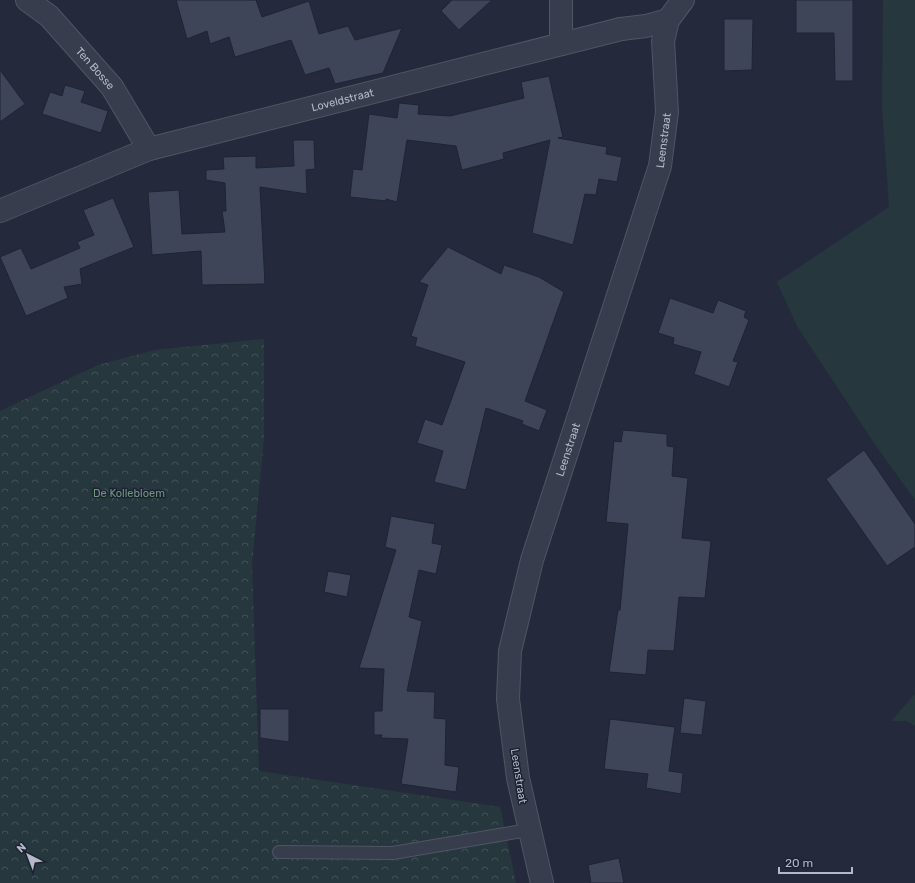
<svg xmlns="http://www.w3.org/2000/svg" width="915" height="883" viewBox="0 0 915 883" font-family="Rubik,sans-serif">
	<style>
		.green { fill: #26373e }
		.forest { fill: url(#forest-crowns) }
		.building { fill: #3e4559; stroke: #1f2434 }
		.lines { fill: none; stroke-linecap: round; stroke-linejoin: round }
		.service-casing { stroke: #505565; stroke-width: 14 }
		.minor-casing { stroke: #505565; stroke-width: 24 }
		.tertiary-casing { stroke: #505565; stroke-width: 24 }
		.service { stroke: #383d4d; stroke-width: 12 }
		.minor { stroke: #383d4d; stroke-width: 22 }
		.tertiary { stroke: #383d4d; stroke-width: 22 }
		.labels { text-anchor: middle; stroke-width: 3; stroke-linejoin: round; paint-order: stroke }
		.street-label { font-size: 11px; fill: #b4b8c8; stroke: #1d2232 }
		.park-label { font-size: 11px; fill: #6c987e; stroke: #1d2232 }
	</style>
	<defs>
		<pattern id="forest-crowns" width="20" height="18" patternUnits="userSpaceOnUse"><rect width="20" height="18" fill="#26373e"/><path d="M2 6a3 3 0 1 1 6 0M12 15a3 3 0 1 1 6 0" fill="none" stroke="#435258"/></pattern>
	</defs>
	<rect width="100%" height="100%" fill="#242a3c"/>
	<!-- green -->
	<g class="green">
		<path d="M 883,0 L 915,0 L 915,500 L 876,446 L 797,326 L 777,282 L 889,207 L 882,107 Z"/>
		<path d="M 915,694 L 915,726 L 906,721 L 891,721 Z"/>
	</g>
	<!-- forest -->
	<path class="forest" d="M 264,339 L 264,438 L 252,564 L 259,771 L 500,807 L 516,883 L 0,883 L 0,411 L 98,365 L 155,350 Z"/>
	<!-- building -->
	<g class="building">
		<path d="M 176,0 L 256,0 L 262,17 L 309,1 L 319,34 L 348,26 L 355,40 L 402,28 L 383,73 L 335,84 L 329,68 L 305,75 L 291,40 L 235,57 L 229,37 L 210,44 L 207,31 L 187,39 Z"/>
		<path d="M 452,0 L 492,0 L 459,30 L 441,11 Z"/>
		<path d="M 796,0 L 853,0 L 853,81 L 835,81 L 834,33 L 796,33 Z"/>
		<path d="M 724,19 L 753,19 L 752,70 L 724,71 Z"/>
		<path d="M 0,70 L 25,104 L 0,122 Z"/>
		<path d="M 549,76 L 563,137 L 558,138 L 607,147 L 606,154 L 622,157 L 617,182 L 599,179 L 596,195 L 585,194 L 573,245 L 532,233 L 550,140 L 503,153 L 504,159 L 462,170 L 456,146 L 407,140 L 397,202 L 386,199 L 386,201 L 350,197 L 353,169 L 362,170 L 369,114 L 397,118 L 399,103 L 419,105 L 418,114 L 450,116 L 524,98 L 521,82 Z"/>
		<path d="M 65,85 L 85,91 L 81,102 L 108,111 L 101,133 L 42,114 L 50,92 L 62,96 Z"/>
		<path d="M 293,140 L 314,140 L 315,169 L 306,170 L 307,194 L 260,187 L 265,284 L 202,285 L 201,251 L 152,255 L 148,192 L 179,190 L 182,234 L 225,232 L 222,211 L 226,211 L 225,183 L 206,180 L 206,170 L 224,169 L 223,157 L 256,156 L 256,168 L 294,166 Z"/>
		<path d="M 113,198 L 134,247 L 80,269 L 82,284 L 64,287 L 68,298 L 26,316 L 0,257 L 21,248 L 31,269 L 80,248 L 77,242 L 94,235 L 83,210 Z"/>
		<path d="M 448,247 L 501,274 L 504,265 L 539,277 L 564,292 L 525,401 L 547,410 L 539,431 L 522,424 L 523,421 L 486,408 L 466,490 L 434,482 L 443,451 L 417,443 L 425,419 L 442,425 L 465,362 L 415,346 L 417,338 L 411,336 L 428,285 L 419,282 Z"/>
		<path d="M 670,298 L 713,313 L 718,300 L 746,311 L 744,317 L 749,320 L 733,361 L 738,362 L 729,387 L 694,374 L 701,352 L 673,344 L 674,338 L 658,333 Z"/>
		<path d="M 623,430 L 667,434 L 667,446 L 674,447 L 672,476 L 688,478 L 682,538 L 711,541 L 705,598 L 679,597 L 674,651 L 648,650 L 646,675 L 609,672 L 618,610 L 620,610 L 628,524 L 606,522 L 614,441 L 621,442 Z"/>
		<path d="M 864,450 L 915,524 L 915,547 L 887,566 L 826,479 Z"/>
		<path d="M 391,516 L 435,524 L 432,543 L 442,545 L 436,574 L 419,570 L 409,617 L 422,621 L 407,691 L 435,692 L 434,718 L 446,719 L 445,765 L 459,767 L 456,792 L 401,784 L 408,739 L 381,738 L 382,735 L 374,735 L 374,711 L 382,711 L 384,669 L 359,668 L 396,550 L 385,547 Z"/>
		<path d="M 328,571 L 351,575 L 347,597 L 324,592 Z"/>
		<path d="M 684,698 L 706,701 L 702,735 L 680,733 Z"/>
		<path d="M 260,709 L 289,709 L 289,742 L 260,738 Z"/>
		<path d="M 610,719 L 675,727 L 669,771 L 683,773 L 681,794 L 646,788 L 648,774 L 604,769 Z"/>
		<path d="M 619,858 L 624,883 L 591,883 L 588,865 Z"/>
	</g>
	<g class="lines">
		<defs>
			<path id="service" d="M 279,852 L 393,853 L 528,830"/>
			<g id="minor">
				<path id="s1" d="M 27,0 L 49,16 L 112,87 L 149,149"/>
				<path d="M 561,44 L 561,0"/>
				<path id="s2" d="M 0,211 L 149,149 L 621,29"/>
			</g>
			<g id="tertiary">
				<path d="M 621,29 L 646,26 L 668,20 L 683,0"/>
				<path id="s3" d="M 542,883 L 518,778 L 508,699 L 510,651 L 532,560 L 660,166 L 667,112 L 663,41 L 668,20"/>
			</g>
		</defs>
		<!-- service casing -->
		<use href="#service" class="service-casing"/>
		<!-- minor casing -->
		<use href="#minor" class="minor-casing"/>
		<!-- tertiary casing -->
		<use href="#tertiary" class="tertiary-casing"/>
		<!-- service -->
		<use href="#service" class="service"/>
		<!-- minor -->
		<use href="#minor" class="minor"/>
		<!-- tertiary -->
		<use href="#tertiary" class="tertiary"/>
	</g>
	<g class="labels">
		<!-- street labels -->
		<g class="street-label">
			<text dy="4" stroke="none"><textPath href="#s1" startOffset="97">Ten Bosse</textPath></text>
			<text dy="4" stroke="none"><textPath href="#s2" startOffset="361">Loveldstraat</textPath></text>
			<text dy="4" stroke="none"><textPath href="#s3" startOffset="769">Leenstraat</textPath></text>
			<text dy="4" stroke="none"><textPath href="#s3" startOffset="445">Leenstraat</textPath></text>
			<text transform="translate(519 776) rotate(81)" y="4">Leenstraat</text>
		</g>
		<!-- park labels -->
		<g class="park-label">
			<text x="129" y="497">De Kollebloem</text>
		</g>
	</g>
	<!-- north arrow -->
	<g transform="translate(28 855) rotate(318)" stroke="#1d2232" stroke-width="3" paint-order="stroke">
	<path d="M0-3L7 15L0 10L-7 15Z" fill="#b4b8c8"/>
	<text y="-6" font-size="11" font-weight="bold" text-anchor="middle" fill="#b4b8c8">N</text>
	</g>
	<!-- scale -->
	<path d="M779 867v6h73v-6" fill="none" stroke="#b4b8c8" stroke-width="2"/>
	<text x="785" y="867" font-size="12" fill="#b4b8c8" stroke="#1d2232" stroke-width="3" paint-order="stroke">20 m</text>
</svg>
